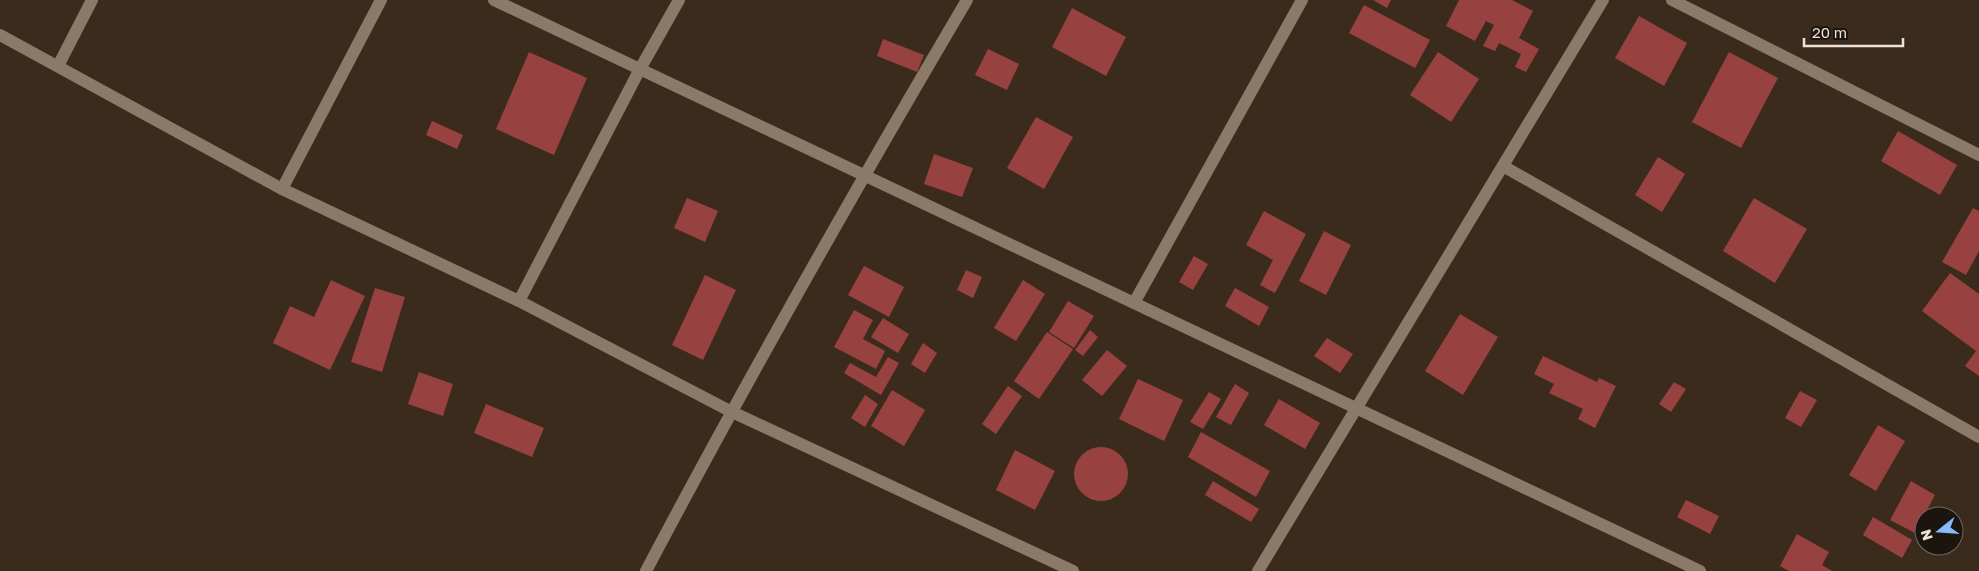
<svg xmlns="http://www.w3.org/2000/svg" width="1979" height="571" viewBox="0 0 1979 571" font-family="'Golos Text',sans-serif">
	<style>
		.building { fill: #984141 }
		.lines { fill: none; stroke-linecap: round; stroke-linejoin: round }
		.minor { stroke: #8c7a68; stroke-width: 12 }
	</style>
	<rect width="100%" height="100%" fill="#3b2b1c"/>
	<!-- building -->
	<g class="building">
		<path d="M 1373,0 L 1391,0 L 1387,8 Z"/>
		<path d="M 1459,0 L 1512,0 L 1533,11 L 1519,38 L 1539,49 L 1526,72 L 1515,67 L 1521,54 L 1499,43 L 1495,51 L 1483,46 L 1494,25 L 1486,21 L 1475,41 L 1446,26 Z"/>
		<path d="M 1364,5 L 1430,40 L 1415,68 L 1349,33 Z"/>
		<path d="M 1072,8 L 1126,37 L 1106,76 L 1052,47 Z"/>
		<path d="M 1639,16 L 1687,43 L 1664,86 L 1615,58 Z"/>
		<path d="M 883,39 L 924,55 L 917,72 L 877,56 Z"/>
		<path d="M 988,49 L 1019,64 L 1007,90 L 975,75 Z"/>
		<path d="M 529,52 L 587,78 L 554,155 L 496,129 Z"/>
		<path d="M 1438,52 L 1479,79 L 1451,122 L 1410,95 Z"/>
		<path d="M 1729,52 L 1778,78 L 1741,148 L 1692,122 Z"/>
		<path d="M 1036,117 L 1073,137 L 1044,189 L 1007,168 Z"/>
		<path d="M 432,121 L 463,135 L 457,149 L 426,135 Z"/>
		<path d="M 1898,131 L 1957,165 L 1940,195 L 1881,161 Z"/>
		<path d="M 934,154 L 973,168 L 962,197 L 924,184 Z"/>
		<path d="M 1658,157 L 1685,174 L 1662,212 L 1635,195 Z"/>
		<path d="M 687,198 L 718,211 L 705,242 L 674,228 Z"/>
		<path d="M 1754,198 L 1807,229 L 1775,283 L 1723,251 Z"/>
		<path d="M 1973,208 L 1979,211 L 1979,251 L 1966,275 L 1942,262 Z"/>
		<path d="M 1264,211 L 1306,234 L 1275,293 L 1260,285 L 1273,260 L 1246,245 Z"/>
		<path d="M 1324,231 L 1351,245 L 1326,295 L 1299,281 Z"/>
		<path d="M 1194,256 L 1208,264 L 1193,290 L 1179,282 Z"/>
		<path d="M 864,266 L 904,287 L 889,317 L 848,295 Z"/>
		<path d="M 966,270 L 982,277 L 973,298 L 957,290 Z"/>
		<path d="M 1950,273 L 1979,294 L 1979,376 L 1965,366 L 1976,351 L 1922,311 Z"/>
		<path d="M 705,275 L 736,290 L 703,360 L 672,345 Z"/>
		<path d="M 331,280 L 365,296 L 330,370 L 273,343 L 290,306 L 314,317 Z"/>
		<path d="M 1023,280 L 1045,294 L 1016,341 L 994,328 Z"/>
		<path d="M 375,288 L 405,297 L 382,372 L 351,362 Z"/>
		<path d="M 1235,288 L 1269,307 L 1259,326 L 1225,306 Z"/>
		<path d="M 1068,301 L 1094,316 L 1074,348 L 1049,332 Z"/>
		<path d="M 854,310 L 873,320 L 863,339 L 885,351 L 876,369 L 834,347 Z"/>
		<path d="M 1460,314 L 1498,337 L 1463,395 L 1425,371 Z"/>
		<path d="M 883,318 L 909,334 L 898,353 L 871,337 Z"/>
		<path d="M 1090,330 L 1098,337 L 1083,356 L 1075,350 Z"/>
		<path d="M 1047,332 L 1073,349 L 1039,399 L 1014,381 Z"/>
		<path d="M 1327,338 L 1353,354 L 1340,373 L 1314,356 Z"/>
		<path d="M 923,343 L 937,353 L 925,373 L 911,364 Z"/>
		<path d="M 1107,350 L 1127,366 L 1102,396 L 1082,380 Z"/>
		<path d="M 1543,356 L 1597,382 L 1599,378 L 1616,386 L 1595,428 L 1578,419 L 1583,409 L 1549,393 L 1554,384 L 1534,374 Z"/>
		<path d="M 888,357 L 899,363 L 881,395 L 844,373 L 850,363 L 876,377 Z"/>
		<path d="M 419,372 L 453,384 L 443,416 L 408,404 Z"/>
		<path d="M 1138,379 L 1183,400 L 1164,441 L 1119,419 Z"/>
		<path d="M 1674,382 L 1686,389 L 1671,412 L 1659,404 Z"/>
		<path d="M 1235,384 L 1249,393 L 1231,425 L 1216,417 Z"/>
		<path d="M 1008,386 L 1022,396 L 996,434 L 982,424 Z"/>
		<path d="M 892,390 L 925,410 L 904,446 L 871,426 Z"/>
		<path d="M 1800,391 L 1817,400 L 1801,427 L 1785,418 Z"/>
		<path d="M 1209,392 L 1221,399 L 1203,429 L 1190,422 Z"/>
		<path d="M 865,395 L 878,404 L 865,427 L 851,418 Z"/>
		<path d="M 1279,399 L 1320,423 L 1305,449 L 1264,425 Z"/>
		<path d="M 486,404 L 544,428 L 532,457 L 474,433 Z"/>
		<path d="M 1878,425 L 1905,441 L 1876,491 L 1849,475 Z"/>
		<path d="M 1201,432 L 1270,471 L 1256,497 L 1188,457 Z"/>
		<circle cx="1101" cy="474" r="27"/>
		<path d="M 1015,450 L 1055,471 L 1035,510 L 996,490 Z"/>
		<path d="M 1213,481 L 1259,509 L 1251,522 L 1205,495 Z"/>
		<path d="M 1911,481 L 1935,495 L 1915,533 L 1890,520 Z"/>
		<path d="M 1686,500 L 1719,516 L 1710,534 L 1677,517 Z"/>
		<path d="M 1873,517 L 1912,540 L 1902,558 L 1863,535 Z"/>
		<path d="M 1797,534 L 1829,552 L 1822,565 L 1832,571 L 1789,571 L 1780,566 Z"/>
	</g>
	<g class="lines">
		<!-- minor -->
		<g class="minor">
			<path d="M 494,0 L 1700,571"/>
			<path d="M 1672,0 L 1979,155"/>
			<path d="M 0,35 L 282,189 L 519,301 L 730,411 L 1073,571"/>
			<path d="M 58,66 L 92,0"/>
			<path d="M 1503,166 L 1979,437"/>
			<path d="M 282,189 L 381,0"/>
			<path d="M 519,301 L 640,69 L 679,0"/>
			<path d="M 1134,303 L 1302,0"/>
			<path d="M 646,571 C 748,378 856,188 967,0"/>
			<path d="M 1258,571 L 1603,0"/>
		</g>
	</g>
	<!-- north arrow -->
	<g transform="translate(1939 531) rotate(253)"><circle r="24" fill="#1c150f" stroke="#6f675f"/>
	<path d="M0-4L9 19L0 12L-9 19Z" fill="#84bcfb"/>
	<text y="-8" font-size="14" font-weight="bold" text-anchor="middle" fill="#ece2d8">N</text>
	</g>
	<!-- scale -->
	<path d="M1804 38v8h99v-8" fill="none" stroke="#ece2d8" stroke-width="2.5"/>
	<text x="1812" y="38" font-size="15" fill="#ece2d8" stroke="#1c150f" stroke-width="4" paint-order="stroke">20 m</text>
</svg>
